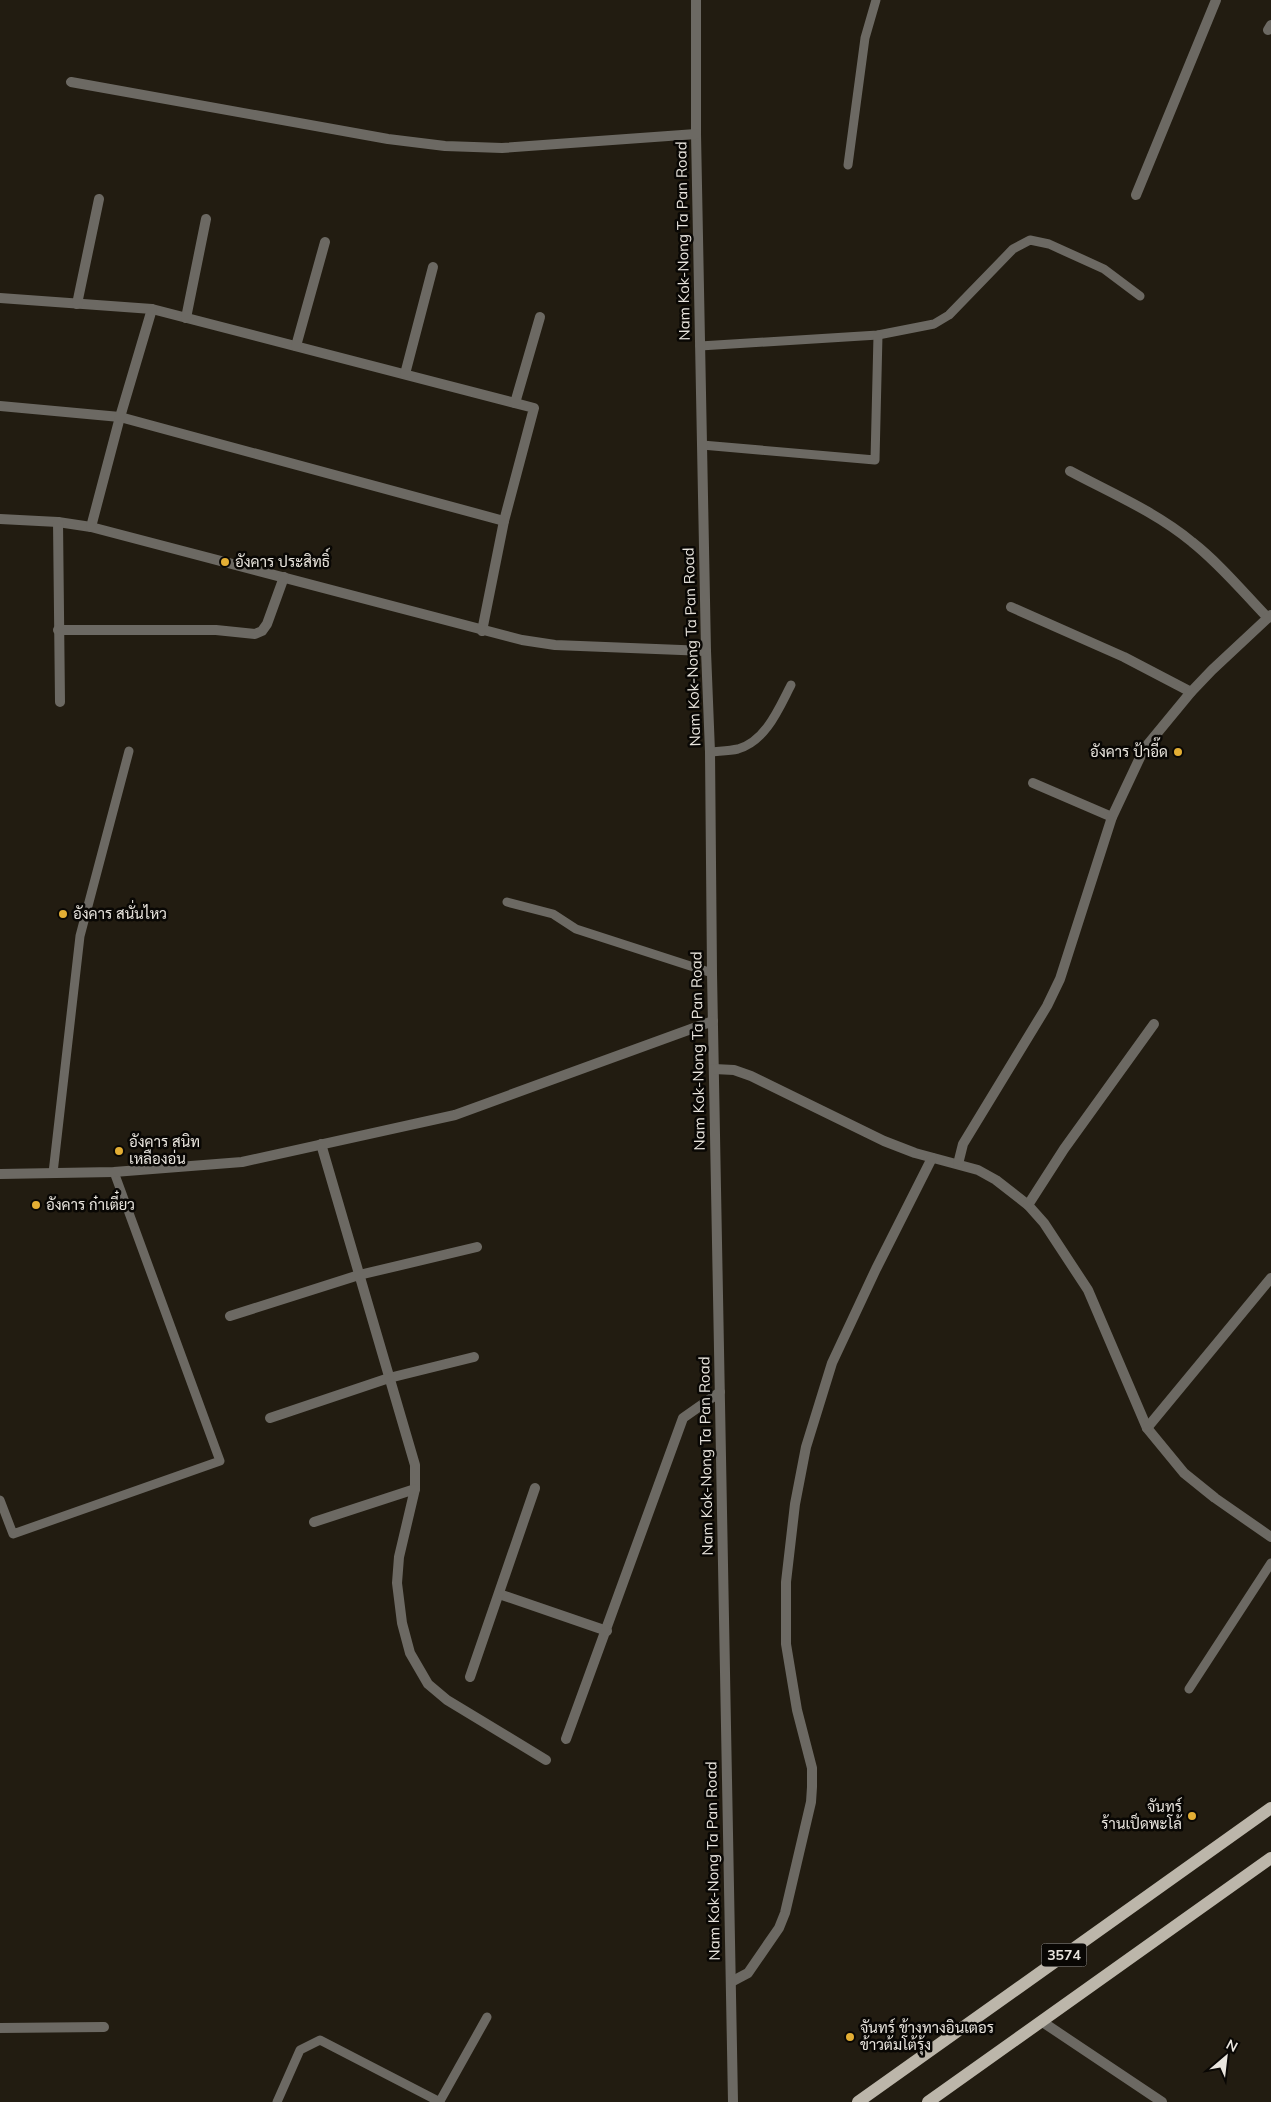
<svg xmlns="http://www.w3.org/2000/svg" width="1271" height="2102" viewBox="0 0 1271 2102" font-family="Mulish,Sarabun,sans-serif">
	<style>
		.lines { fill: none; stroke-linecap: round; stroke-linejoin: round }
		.lane { stroke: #6c6963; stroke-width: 9 }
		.street { stroke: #6c6963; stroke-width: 10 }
		.primary { stroke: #bcb6aa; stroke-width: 12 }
		.poi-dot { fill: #e3ae34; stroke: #090704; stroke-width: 2 }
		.labels { text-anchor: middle; stroke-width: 5; stroke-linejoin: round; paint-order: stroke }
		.shield { fill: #090704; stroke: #a6a29d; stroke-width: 1 }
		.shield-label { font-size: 14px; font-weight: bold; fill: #e9e5de }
		.street-label { font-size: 15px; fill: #e9e5de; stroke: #090704 }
		.poi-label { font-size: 15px; fill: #e9e5de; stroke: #090704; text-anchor: start }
	</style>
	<rect width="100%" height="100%" fill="#221c11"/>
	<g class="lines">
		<!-- lane -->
		<g class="lane">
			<path d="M 848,165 L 865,38 L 876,0"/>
			<path d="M 700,346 L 878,335 L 934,324 L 949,315 L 1013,249 L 1030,240 L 1049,244 L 1104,269 L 1140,296"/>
			<path d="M 702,445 L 875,460 L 878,335"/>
			<path d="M 710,752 C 719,751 729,751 738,749 C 766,741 779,708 791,685"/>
			<path d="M 507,902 L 553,914 L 576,929 L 712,973"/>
			<path d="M 53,1173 L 80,936 L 129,751"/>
			<path d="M 0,1500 L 13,1534 L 220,1461 L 114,1172"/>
			<path d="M 1189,1689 L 1271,1563"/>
			<path d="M 440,2101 L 487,2017"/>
			<path d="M 277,2102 L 300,2050 L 320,2040 L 440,2102"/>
		</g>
		<!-- street -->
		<g class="street">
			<path d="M 696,0 L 696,134 L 706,651 L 710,752 L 712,973 L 733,2102"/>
			<path d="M 1268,30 L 1271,25"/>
			<path d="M 71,82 L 388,139 L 445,146 L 502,148 L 696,134"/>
			<path d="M 1136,195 L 1216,0"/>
			<path d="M 0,298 L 152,309 L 534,408 L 504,521 L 482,631"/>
			<path d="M 77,304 L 99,199"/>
			<path d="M 186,318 L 206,219"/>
			<path d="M 296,346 L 325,242"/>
			<path d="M 405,374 L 433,267"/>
			<path d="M 515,403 L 540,317"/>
			<path d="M 0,406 L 120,417 L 504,521"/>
			<path d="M 1070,471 C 1111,493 1156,512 1192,542 C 1220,564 1243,592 1268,618"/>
			<path d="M 0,519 L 58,522 L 91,527 L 522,640 L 555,645 L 706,651"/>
			<path d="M 58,522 L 60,702"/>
			<path d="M 91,527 L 120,417 L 152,309"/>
			<path d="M 1011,607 L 1124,657 L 1191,692"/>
			<path d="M 58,630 L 216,630 L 255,634 L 262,631 L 267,624 L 284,577"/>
			<path d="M 1033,783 L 1112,817"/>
			<path d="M 714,1069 L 734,1070 L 751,1076 L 884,1141 L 915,1153 L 978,1170 L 996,1180 L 1028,1205 L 1044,1223 L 1088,1290 L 1147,1428 L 1184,1473 L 1215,1498 L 1271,1537"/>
			<path d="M 321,1144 L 415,1465 L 415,1489 L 399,1557 L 397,1583 L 402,1623 L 410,1653 L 428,1684 L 447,1700 L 546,1760"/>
			<path d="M 958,1164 L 963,1144 L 1047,1006 L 1060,979 L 1112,817 L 1144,749 L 1191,692 L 1212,670 L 1271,615"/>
			<path d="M 0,1174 L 114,1172 L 242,1162 L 455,1115 L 713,1021"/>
			<path d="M 1028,1205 L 1064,1149 L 1154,1024"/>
			<path d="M 230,1316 L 359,1275 L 477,1247"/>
			<path d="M 270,1418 L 389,1378 L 474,1357"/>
			<path d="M 1147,1428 L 1271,1278"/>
			<path d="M 314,1522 L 415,1489"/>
			<path d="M 499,1594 L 607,1631"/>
			<path d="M 470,1677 L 535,1488"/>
			<path d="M 566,1739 L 683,1418 L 720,1392"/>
			<path d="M 731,1982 L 748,1973 L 779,1928 L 785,1913 L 811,1802 L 812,1787 L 812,1768 L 797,1710 L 786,1644 L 786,1582 L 795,1504 L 806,1447 L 832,1363 L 876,1269 L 932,1158"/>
			<path d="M 1041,2021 L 1162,2102"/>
			<path d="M 0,2028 L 104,2027"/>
		</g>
		<!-- primary -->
		<g class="primary">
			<path d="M 858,2102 L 1271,1808"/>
			<path d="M 928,2102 L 1271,1858"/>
		</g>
	</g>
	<!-- markers -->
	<g class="poi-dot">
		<circle cx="225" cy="562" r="5"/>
		<circle cx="1178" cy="752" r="5"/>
		<circle cx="63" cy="914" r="5"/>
		<circle cx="119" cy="1151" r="5"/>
		<circle cx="36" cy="1205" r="5"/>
		<circle cx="1192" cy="1816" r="5"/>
		<circle cx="850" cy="2037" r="5"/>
	</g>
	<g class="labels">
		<!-- shield labels -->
		<rect class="shield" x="1041.5" y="1943.5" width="45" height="23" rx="4"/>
		<g class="shield-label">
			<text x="1064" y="1960">3574</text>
		</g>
		<!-- street labels -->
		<g class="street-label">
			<text transform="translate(683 241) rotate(-91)" y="5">Nam Kok-Nong Ta Pan Road</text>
			<text transform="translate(692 647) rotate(-92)" y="5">Nam Kok-Nong Ta Pan Road</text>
			<text transform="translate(698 1051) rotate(-91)" y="5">Nam Kok-Nong Ta Pan Road</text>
			<text transform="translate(706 1456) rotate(-91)" y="5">Nam Kok-Nong Ta Pan Road</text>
			<text transform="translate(713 1861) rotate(-91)" y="5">Nam Kok-Nong Ta Pan Road</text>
		</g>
		<!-- poi labels -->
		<g class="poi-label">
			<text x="235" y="567">อังคาร ประสิทธิ์</text>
			<text x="1168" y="757" text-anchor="end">อังคาร ป้าอี๊ด</text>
			<text x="73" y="919">อังคาร สนั่นไหว</text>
			<text x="129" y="1147">อังคาร สนิท<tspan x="129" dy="17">เหลืองอ่น</tspan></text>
			<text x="46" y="1210">อังคาร ก๋าเตี๋ยว</text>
			<text x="1182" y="1812" text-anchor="end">จันทร์<tspan x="1182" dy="17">ร้านเป็ดพะโล้</tspan></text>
			<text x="860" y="2033">จันทร์ ข้างทางอินเตอร<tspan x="860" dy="17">ข้าวต้มโต้รุ้ง</tspan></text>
		</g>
	</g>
	<!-- north arrow -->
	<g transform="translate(1226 2057) rotate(28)" stroke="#090704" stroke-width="4" paint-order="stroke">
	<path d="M0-4L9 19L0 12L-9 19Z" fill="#e9e5de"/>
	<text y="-8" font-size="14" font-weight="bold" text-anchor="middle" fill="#e9e5de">N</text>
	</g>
</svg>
